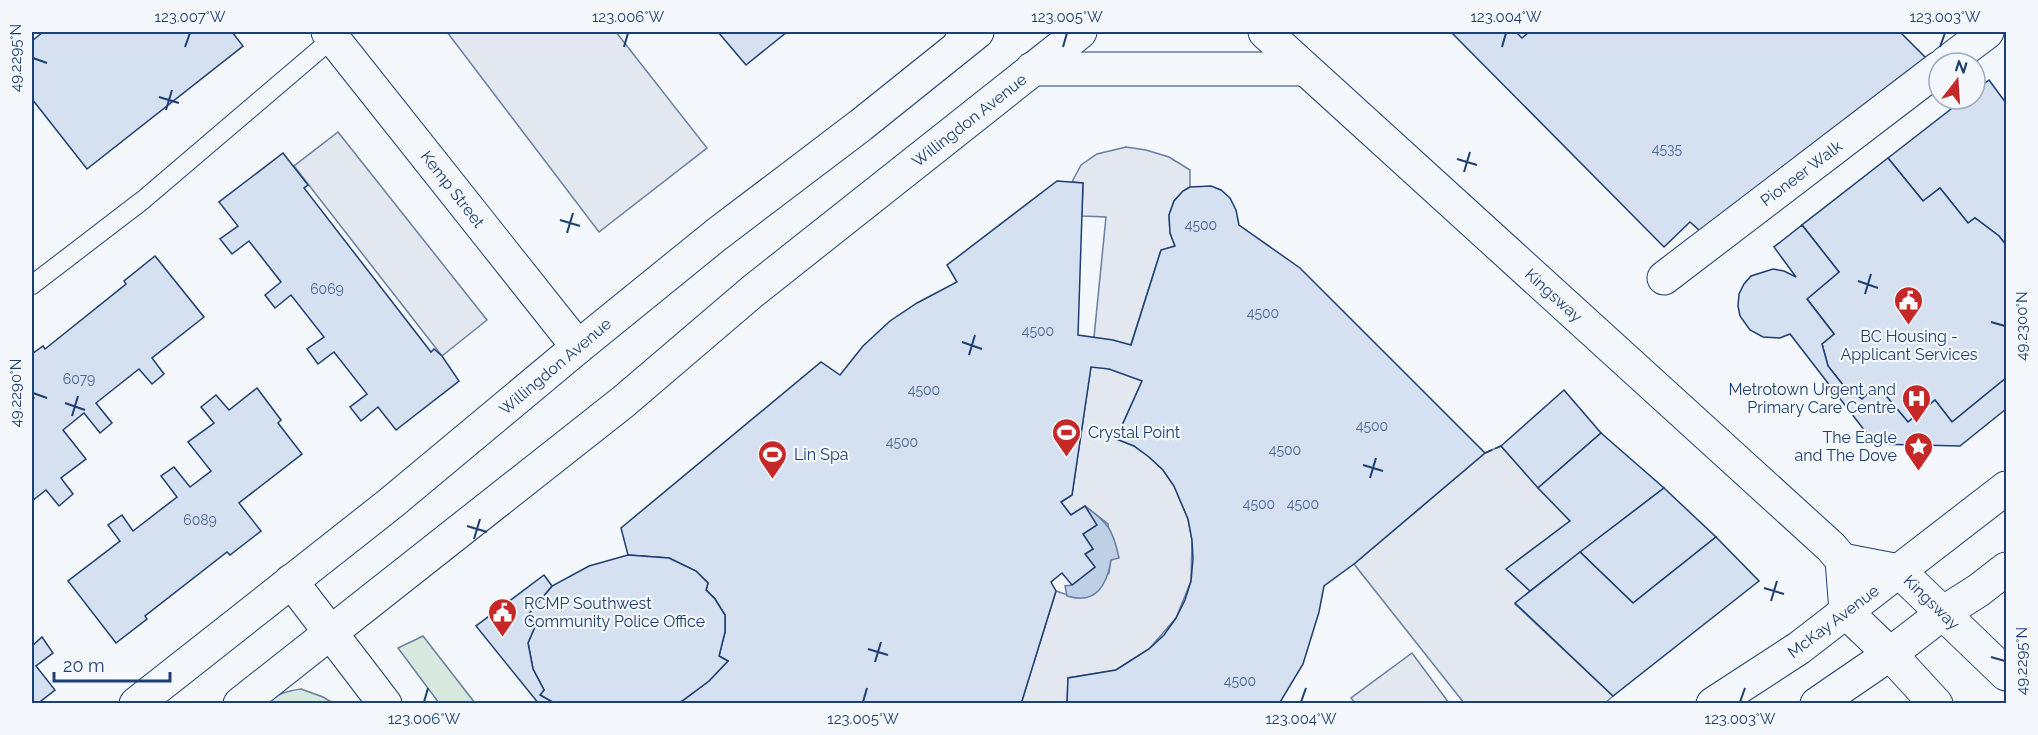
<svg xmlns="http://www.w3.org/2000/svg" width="2038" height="735" viewBox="0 0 2038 735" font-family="Raleway,sans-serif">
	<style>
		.green { fill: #d7e8df; stroke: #687fa3; stroke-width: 1.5 }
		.parking { fill: #e3e8f0; stroke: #687fa3; stroke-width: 1.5 }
		.water { fill: #bed0e5; stroke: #687fa3; stroke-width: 1.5 }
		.building { fill: #d5e0f0; stroke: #1d3f73; stroke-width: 1.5 }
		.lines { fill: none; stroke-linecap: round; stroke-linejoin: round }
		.lane-casing { stroke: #1d3f73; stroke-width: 20 }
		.street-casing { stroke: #1d3f73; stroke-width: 35 }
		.secondary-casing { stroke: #1d3f73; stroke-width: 35 }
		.primary-casing { stroke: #1d3f73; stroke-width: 35 }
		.lane { stroke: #f4f7fb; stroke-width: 18 }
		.street { stroke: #f4f7fb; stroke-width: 33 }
		.secondary { stroke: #f4f7fb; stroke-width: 33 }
		.primary { stroke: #f4f7fb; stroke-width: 33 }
		.fence { stroke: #1d3f73; stroke-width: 1.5; stroke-dasharray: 8 3; stroke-linecap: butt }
		.ticks { fill: none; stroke: #1d3f73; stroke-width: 2 }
		.labels { text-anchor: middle; stroke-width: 4.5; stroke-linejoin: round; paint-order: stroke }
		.number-label { font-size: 14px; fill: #4b6792 }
		.street-label { font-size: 16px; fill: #1d3f73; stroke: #f4f7fb }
		.poi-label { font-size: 16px; fill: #1d3f73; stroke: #f4f7fb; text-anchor: start }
		.neatline { fill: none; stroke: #1d3f73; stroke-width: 2 }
		.ticks-label { font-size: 15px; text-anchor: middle; fill: #1d3f73 }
	</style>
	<rect width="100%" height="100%" fill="#f4f7fb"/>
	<!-- green -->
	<g class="green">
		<path d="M 423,636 L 475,703 L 439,703 L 398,648 Z"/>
		<path d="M 301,689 L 323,697 L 333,703 L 265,704 C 277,694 286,691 301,689 Z"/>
	</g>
	<!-- parking -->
	<g class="parking">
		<path d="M 447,32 L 616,32 L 707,148 L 599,232 Z"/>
		<path d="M 338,132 L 487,320 L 442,356 L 294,166 Z"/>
		<path d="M 1126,147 L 1146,150 L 1169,157 L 1190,170 L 1190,187 L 1183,191 L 1174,201 L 1169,215 L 1170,233 L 1175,246 L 1161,250 L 1131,344 L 1142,381 L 1116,438 L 1134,446 L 1149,457 L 1163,470 L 1174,486 L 1188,519 L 1192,540 L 1191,581 L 1176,618 L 1149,649 L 1116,670 L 1068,678 L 1067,703 L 1021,704 L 1056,591 L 1073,597 L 1109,573 L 1111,559 L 1108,524 L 1085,506 L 1071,515 L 1061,502 L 1072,495 L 1091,367 L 1106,217 L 1082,216 L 1083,183 L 1072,182 L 1081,165 L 1097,154 Z"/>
		<path d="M 1501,446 L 1570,521 L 1507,569 L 1530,591 L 1515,604 L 1613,696 L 1604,704 L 1464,703 L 1354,564 L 1485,453 Z"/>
		<path d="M 1412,653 L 1449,703 L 1355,703 L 1351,698 Z"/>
	</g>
	<!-- water -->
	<path class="water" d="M 1085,506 C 1108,523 1113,529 1119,558 L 1111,560 C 1107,585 1096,605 1067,596 L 1065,586 L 1072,585 L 1095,567 L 1085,554 L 1093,549 L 1083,534 L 1096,525 Z"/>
	<!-- building -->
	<g class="building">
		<path d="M 43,32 L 232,32 L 243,46 L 87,169 L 32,99 L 32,41 Z"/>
		<path d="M 718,32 L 787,32 L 746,65 Z"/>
		<path d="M 1451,32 L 1516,32 L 1522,38 L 1529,32 L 1900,32 L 1930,62 L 1709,239 L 1690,222 L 1664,247 Z"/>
		<path d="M 1989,80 L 2006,103 L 2006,245 L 1999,236 L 1975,218 L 1968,223 L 1940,188 L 1923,201 L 1888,158 L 1964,99 L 1975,99 L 1975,91 Z"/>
		<path d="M 283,153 L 308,185 L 304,188 L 431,352 L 434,349 L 442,356 L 459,381 L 396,430 L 378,407 L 361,421 L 350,407 L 367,394 L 334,352 L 318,364 L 307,349 L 324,337 L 291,295 L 275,308 L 265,295 L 281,282 L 249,241 L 232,254 L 220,239 L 238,226 L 219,202 Z"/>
		<path d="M 1888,158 L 1923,201 L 1940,188 L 1968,223 L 1975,218 L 1999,236 L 2006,245 L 2006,378 L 1952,422 L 1935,400 L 1908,422 L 1877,385 L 1862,399 L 1843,385 L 1828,366 L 1822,344 L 1834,334 L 1807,299 L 1839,272 L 1802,225 Z"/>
		<path d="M 1057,181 L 1083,183 L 1078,335 L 1113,340 L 1131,345 L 1161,250 L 1175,246 L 1170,233 L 1169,215 L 1174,201 L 1183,191 L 1190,187 L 1211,186 L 1221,190 L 1230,198 L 1236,210 L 1239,225 L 1300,268 L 1485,453 L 1354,564 L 1324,586 L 1319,612 L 1303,664 L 1279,704 L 1067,704 L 1068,678 L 1116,670 L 1149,649 L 1164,635 L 1176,618 L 1185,600 L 1191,581 L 1193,559 L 1192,540 L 1188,519 L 1174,486 L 1163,470 L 1149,457 L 1134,446 L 1116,439 L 1142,381 L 1109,369 L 1091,367 L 1072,495 L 1061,502 L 1071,515 L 1085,506 L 1097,525 L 1083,534 L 1093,549 L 1085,554 L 1095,567 L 1072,585 L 1062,573 L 1051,582 L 1056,591 L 1021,704 L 675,704 L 682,701 L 709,681 L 728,661 L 719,656 L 725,632 L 725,615 L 715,599 L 706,590 L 708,583 L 696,571 L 669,558 L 628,555 L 621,528 L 821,362 L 840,375 L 863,346 L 890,321 L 917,303 L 957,282 L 947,265 Z"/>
		<path d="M 1802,225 L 1839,272 L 1807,299 L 1834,334 L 1822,344 L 1828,366 L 1843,385 L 1862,399 L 1877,385 L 1908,422 L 1935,400 L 1952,422 L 2006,378 L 2006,409 L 1960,446 L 1875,444 L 1790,334 L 1780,338 L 1763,337 L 1750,330 L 1740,316 L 1738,306 L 1739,294 L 1744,284 L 1751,276 L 1773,269 L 1784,271 L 1796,277 L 1774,247 Z"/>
		<path d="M 155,256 L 204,317 L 152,358 L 164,374 L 152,384 L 139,369 L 96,403 L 112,423 L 100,433 L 84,413 L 63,430 L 86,459 L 61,478 L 73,494 L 59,506 L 46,490 L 32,501 L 32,400 L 34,398 L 32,395 L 32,354 L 43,346 L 45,349 L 126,284 L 124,281 Z"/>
		<path d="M 257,388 L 281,420 L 278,423 L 302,454 L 239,503 L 261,531 L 230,555 L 227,552 L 145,616 L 147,619 L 116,643 L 68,581 L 120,541 L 108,525 L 122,515 L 133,531 L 177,497 L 161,476 L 174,467 L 190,487 L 211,471 L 188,442 L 214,423 L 201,407 L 216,395 L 229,410 Z"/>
		<path d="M 1564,390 L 1601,433 L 1538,488 L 1501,446 Z"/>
		<path d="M 1601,433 L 1664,488 L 1530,591 L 1506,569 L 1570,521 L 1538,488 Z"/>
		<path d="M 1664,488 L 1716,537 L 1633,603 L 1580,552 Z"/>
		<path d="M 1716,537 L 1759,581 L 1613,696 L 1515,603 L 1580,552 L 1633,603 Z"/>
		<path d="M 628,555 L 669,558 L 696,571 L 708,583 L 706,590 L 715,599 L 725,615 L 725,632 L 719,656 L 728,661 L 709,681 L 682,701 L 675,704 L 556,704 L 540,695 L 544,690 L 533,669 L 528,643 L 536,624 L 526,617 L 552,586 L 589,566 Z"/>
		<path d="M 544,575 L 552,586 L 526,617 L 536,624 L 528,643 L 533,669 L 544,690 L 540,695 L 556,704 L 539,704 L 476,626 Z"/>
		<path d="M 42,637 L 53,653 L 36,666 L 55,690 L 37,704 L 32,704 L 32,646 Z"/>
	</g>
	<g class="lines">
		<defs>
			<path id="lane" d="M 32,285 L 143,200 L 333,38"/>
			<g id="street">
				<path d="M 328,32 L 578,347"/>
				<path d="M 1946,63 L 1987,32"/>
				<path d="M 1664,278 L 1939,68"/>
			</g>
			<g id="secondary">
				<path d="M 291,581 L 385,704"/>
				<path d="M 136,704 L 391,503 L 578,347 L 716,235 L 861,125 L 977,32"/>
				<path d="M 240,704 L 623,402 L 753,291 L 1080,32"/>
				<path d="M 1713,704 L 1799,648 L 2006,488"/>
				<path d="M 1817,704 L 1890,654 L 1943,613 L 1979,590 L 2006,569"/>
			</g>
			<g id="primary">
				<path d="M 1265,32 L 1831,547 L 1842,560 L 1846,612 L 1890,654 L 1936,704"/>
				<path d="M 961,43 L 963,32"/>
				<path d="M 1032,69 L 1305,69"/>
				<path d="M 1842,560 L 1899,571 L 2006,674"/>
			</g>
		</defs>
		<!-- lane casing -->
		<use href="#lane" class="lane-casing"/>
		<!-- street casing -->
		<use href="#street" class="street-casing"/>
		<!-- secondary casing -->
		<use href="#secondary" class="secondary-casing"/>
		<!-- primary casing -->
		<use href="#primary" class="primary-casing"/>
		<!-- lane -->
		<use href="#lane" class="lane"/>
		<!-- street -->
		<use href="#street" class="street"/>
		<!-- secondary -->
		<use href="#secondary" class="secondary"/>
		<!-- primary -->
		<use href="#primary" class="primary"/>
		<!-- fence -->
		<path class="fence" d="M 1485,453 L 1501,446"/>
	</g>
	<!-- ticks -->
	<path class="ticks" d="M 185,47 L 190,33M 624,47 L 628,33M 1063,47 L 1067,33M 1502,47 L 1506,33M 1940,47 L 1945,33M 33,58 L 47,63M 159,97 L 179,103M 166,110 L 172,90M 1457,159 L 1477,165M 1464,172 L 1470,152M 560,220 L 580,226M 567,233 L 573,213M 1858,281 L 1878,288M 1865,294 L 1871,274M 1991,322 L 2005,326M 962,342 L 982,349M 969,355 L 975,335M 33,393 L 47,398M 65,403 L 85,410M 72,416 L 78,396M 1363,465 L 1383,471M 1370,478 L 1376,458M 467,526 L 487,532M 474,539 L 480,519M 1764,588 L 1784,594M 1771,601 L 1777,581M 868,649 L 888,655M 1991,657 L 2005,661M 875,662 L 881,642M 424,702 L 428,688M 863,702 L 867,688M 1301,702 L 1306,688M 1740,702 L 1745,688"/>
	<!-- icons -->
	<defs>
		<symbol id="civic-pin" viewBox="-11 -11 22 30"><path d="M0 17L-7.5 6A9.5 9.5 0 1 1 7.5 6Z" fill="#c62828" stroke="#f4f7fb"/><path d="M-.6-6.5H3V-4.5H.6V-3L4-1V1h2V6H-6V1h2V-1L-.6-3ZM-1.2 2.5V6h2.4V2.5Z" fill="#fff"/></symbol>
		<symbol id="hospital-pin" viewBox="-11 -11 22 30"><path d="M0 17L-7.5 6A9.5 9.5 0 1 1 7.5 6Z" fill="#c62828" stroke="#f4f7fb"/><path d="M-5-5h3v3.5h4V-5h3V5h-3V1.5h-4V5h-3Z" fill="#fff"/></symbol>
		<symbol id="stadium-pin" viewBox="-11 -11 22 30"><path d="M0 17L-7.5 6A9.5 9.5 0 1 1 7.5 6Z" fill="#c62828" stroke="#f4f7fb"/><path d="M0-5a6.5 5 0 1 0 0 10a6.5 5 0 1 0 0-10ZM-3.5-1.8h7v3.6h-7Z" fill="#fff"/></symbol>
		<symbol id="sight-pin" viewBox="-11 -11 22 30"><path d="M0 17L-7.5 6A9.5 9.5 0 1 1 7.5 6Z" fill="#c62828" stroke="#f4f7fb"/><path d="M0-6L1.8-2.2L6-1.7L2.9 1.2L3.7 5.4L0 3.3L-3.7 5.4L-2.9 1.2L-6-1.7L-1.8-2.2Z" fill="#fff"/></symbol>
	</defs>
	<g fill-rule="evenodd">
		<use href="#civic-pin" x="1892" y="284" width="33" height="45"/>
		<use href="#hospital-pin" x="1900" y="382" width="33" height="45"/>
		<use href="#stadium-pin" x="1050" y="416" width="33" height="45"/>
		<use href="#sight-pin" x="1902" y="430" width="33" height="45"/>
		<use href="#stadium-pin" x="756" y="438" width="33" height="45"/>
		<use href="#civic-pin" x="486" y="596" width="33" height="45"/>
	</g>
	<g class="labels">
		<!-- number labels -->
		<g class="number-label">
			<text x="1667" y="154">4535</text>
			<text x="1201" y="230">4500</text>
			<text x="327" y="294">6069</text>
			<text x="1263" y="318">4500</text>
			<text x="1038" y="336">4500</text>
			<text x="79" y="384">6079</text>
			<text x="924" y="395">4500</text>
			<text x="1372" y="431">4500</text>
			<text x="902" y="447">4500</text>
			<text x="1285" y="455">4500</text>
			<text x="1259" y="509">4500</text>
			<text x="1303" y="509">4500</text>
			<text x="200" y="525">6089</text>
			<text x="1240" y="686">4500</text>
		</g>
		<!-- street labels -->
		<g class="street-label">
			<text transform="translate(969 120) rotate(-38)" y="6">Willingdon Avenue</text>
			<text transform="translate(1801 173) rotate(-37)" y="6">Pioneer Walk</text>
			<text transform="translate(453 189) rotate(52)" y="6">Kemp Street</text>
			<text transform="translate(1554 295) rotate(42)" y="6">Kingsway</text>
			<text transform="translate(555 366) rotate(-40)" y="6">Willingdon Avenue</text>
			<text transform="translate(1932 602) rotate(44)" y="6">Kingsway</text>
			<text transform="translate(1833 621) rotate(-37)" y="6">McKay Avenue</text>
		</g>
		<!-- poi labels -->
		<g class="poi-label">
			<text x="1909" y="342" text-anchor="middle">BC Housing -<tspan x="1909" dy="18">Applicant Services</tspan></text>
			<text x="1896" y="395" text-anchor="end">Metrotown Urgent and<tspan x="1896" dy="18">Primary Care Centre</tspan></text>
			<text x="1088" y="438">Crystal Point</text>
			<text x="1897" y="443" text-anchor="end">The Eagle<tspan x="1897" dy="18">and The Dove</tspan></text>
			<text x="794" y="460">Lin Spa</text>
			<text x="524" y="609">RCMP Southwest<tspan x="524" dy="18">Community Police Office</tspan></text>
		</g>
	</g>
	<!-- border -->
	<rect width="2038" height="735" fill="none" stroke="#f4f7fb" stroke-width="66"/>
	<!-- north arrow -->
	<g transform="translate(1957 81) rotate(17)"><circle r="28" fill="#f4f7fb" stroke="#9eadc5" stroke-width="1.5"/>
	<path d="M0-4.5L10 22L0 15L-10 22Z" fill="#c62828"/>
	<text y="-9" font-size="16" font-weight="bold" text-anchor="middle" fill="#1d3f73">N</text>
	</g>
	<!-- scale -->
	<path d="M54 672v9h116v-9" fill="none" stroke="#1d3f73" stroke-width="3"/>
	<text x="63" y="672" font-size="18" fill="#1d3f73" stroke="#f4f7fb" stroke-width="4.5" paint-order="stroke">20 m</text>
	<rect x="33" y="33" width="1972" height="669" class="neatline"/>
	<g class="ticks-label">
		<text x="190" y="22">123.007°W</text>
		<text x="628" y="22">123.006°W</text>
		<text x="1067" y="22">123.005°W</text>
		<text x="1506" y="22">123.004°W</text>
		<text x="1945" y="22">123.003°W</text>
		<text transform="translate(16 58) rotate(-90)" y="5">49.2295°N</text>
		<text transform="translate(2022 326) rotate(-90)" y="5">49.2300°N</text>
		<text transform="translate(16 393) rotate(-90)" y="5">49.2290°N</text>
		<text transform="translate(2022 661) rotate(-90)" y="5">49.2295°N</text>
		<text x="424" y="724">123.006°W</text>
		<text x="863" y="724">123.005°W</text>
		<text x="1301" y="724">123.004°W</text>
		<text x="1740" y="724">123.003°W</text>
	</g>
</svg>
